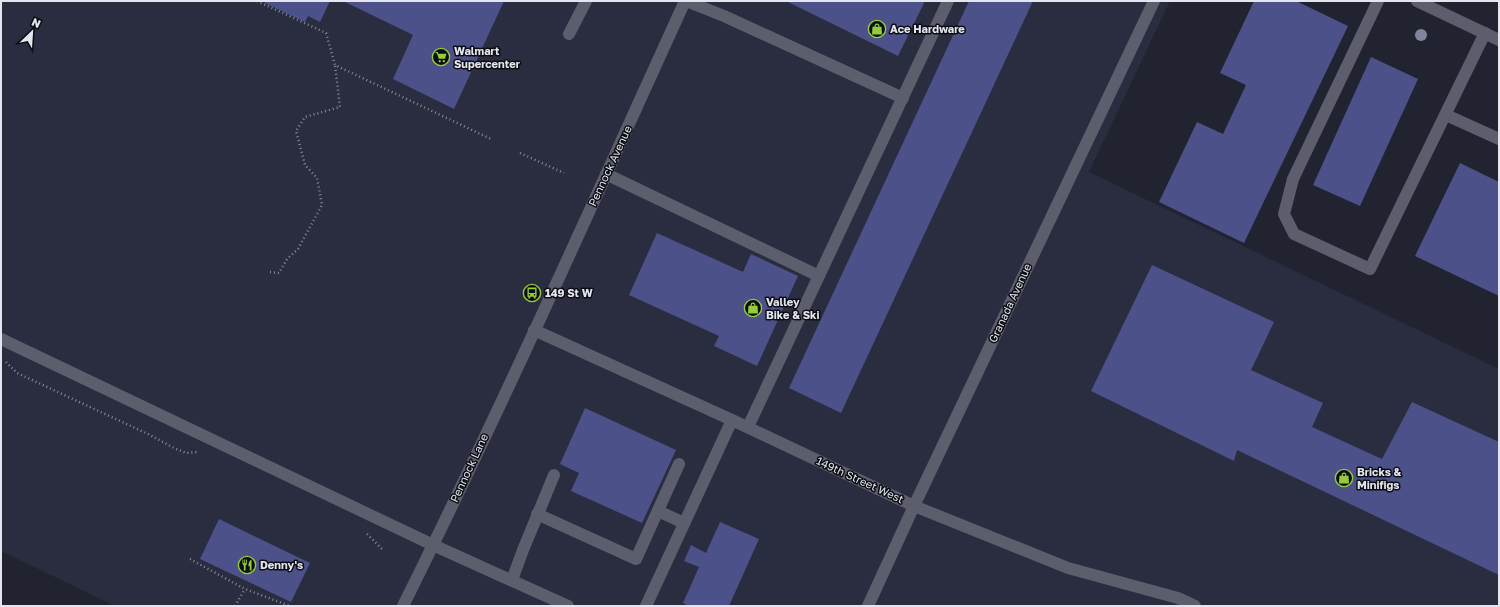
<svg xmlns="http://www.w3.org/2000/svg" width="1500" height="607" viewBox="0 0 1500 607" font-family="'Golos Text',sans-serif">
	<style>
		.built { fill: #2a2c3f }
		.building { fill: #4d5189 }
		.lines { fill: none; stroke-linecap: round; stroke-linejoin: round }
		.path { stroke: #8b8c97; stroke-width: 2.5; stroke-dasharray: 1 3; stroke-linecap: butt }
		.lane { stroke: #5c5e6e; stroke-width: 12 }
		.street { stroke: #5c5e6e; stroke-width: 12 }
		.secondary { stroke: #5c5e6e; stroke-width: 12 }
		.tree { fill: #81849d }
		.labels { text-anchor: middle; stroke-width: 3; stroke-linejoin: round; paint-order: stroke }
		.poi-label { font-size: 11px; font-weight: bold; fill: #e4e6ef; stroke: #0c0d13; text-anchor: start }
		.street-label { font-size: 11px; fill: #e4e6ef; stroke: #0c0d13 }
	</style>
	<rect width="100%" height="100%" fill="#222331"/>
	<!-- built -->
	<path class="built" d="M 1,1 L 1170,1 L 1089,172 L 1499,369 L 1499,606 L 115,606 L 1,551 Z"/>
	<!-- building -->
	<g class="building">
		<path d="M 266,1 L 330,1 L 320,22 L 308,16 L 305,22 L 265,3 Z"/>
		<path d="M 343,1 L 504,1 L 454,109 L 393,79 L 413,35 Z"/>
		<path d="M 789,1 L 925,1 L 898,56 L 788,2 Z"/>
		<path d="M 969,1 L 1033,1 L 841,413 L 789,388 Z"/>
		<path d="M 1254,1 L 1296,1 L 1348,26 L 1244,243 L 1159,202 L 1197,122 L 1223,134 L 1246,85 L 1220,73 Z"/>
		<path d="M 1371,57 L 1418,79 L 1360,206 L 1313,185 Z"/>
		<path d="M 1460,163 L 1499,182 L 1499,296 L 1415,256 Z"/>
		<path d="M 657,233 L 743,272 L 751,254 L 798,276 L 757,366 L 714,346 L 719,336 L 629,295 Z"/>
		<path d="M 1152,265 L 1274,322 L 1251,370 L 1323,403 L 1312,427 L 1382,459 L 1412,402 L 1499,442 L 1499,575 L 1237,450 L 1234,461 L 1091,391 Z"/>
		<path d="M 585,408 L 676,450 L 642,523 L 571,491 L 579,473 L 560,464 Z"/>
		<path d="M 219,519 L 310,563 L 291,602 L 200,559 Z"/>
		<path d="M 720,522 L 759,539 L 729,606 L 689,606 L 683,603 L 699,567 L 684,561 L 691,545 L 706,553 Z"/>
	</g>
	<g class="lines">
		<!-- path -->
		<g class="path">
			<path d="M 257,1 L 326,33 L 335,65 L 491,139"/>
			<path d="M 520,153 L 564,173"/>
			<path d="M 270,272 L 279,273 L 287,259 L 298,249 L 322,205 L 317,178 L 305,165 L 296,131 L 305,117 L 340,107 L 335,65"/>
			<path d="M 6,362 L 17,373 L 148,434 L 174,448 L 186,453 L 197,452"/>
			<path d="M 367,534 L 383,550"/>
			<path d="M 190,559 L 245,589 L 290,606"/>
			<path d="M 235,606 L 245,589"/>
		</g>
		<!-- lane -->
		<g class="lane">
			<path d="M 686,1 L 724,16 L 903,98"/>
			<path d="M 1378,1 L 1293,179 L 1284,214 L 1294,234 L 1370,269 L 1485,33"/>
			<path d="M 569,34 L 586,1"/>
			<path d="M 1446,115 L 1499,139"/>
			<path d="M 606,174 L 819,276"/>
			<path d="M 1,339 L 433,545 L 568,606"/>
			<path d="M 748,427 L 948,1"/>
			<path d="M 658,511 L 684,523"/>
			<path d="M 537,514 L 636,559 L 679,464"/>
			<path d="M 512,580 L 523,550 L 554,475"/>
			<path d="M 646,606 L 732,420"/>
		</g>
		<!-- street -->
		<g class="street">
			<path d="M 534,330 L 732,420 L 914,506 L 1068,568 L 1178,598 L 1195,606"/>
			<path d="M 868,606 L 914,506 L 1154,1"/>
		</g>
		<!-- secondary -->
		<g class="secondary">
			<path d="M 1417,1 L 1499,40"/>
			<path d="M 403,606 C 502,407 593,203 685,1"/>
		</g>
	</g>
	<!-- trees -->
	<circle class="tree" cx="1421" cy="35" r="6"/>
	<!-- icons -->
	<defs>
		<symbol id="shop-ring" viewBox="-11 -11 22 22"><circle r="9.5" fill="#0c0d13" stroke="#93cc3d" stroke-width="1.5"/><path d="M-5-2.5h2.3a2.7 3.5 0 0 1 5.4 0H5L5.5 6h-11ZM-1.5-2.5h3a1.5 2.3 0 0 0-3 0Z" fill="#93cc3d"/></symbol>
		<symbol id="supermarket-ring" viewBox="-11 -11 22 22"><circle r="9.5" fill="#0c0d13" stroke="#93cc3d" stroke-width="1.5"/><path d="M-6-5.5h2.5l.6 2H6L4.5 2H-2.5L-4.4-4H-6ZM-1.5 3.2a1.3 1.3 0 1 0 .1 0ZM3 3.2a1.3 1.3 0 1 0 .1 0Z" fill="#93cc3d"/></symbol>
		<symbol id="bus-ring" viewBox="-11 -11 22 22"><circle r="9.5" fill="#0c0d13" stroke="#93cc3d" stroke-width="1.5"/><path d="M-5-6H5V4H4V6H2V4H-2V6H-4V4H-5ZM-3.5-4V0h7V-4ZM-3.5 1.2v1.5H-2V1.2ZM2 1.2v1.5H3.5V1.2Z" fill="#93cc3d"/></symbol>
		<symbol id="restaurant-ring" viewBox="-11 -11 22 22"><circle r="9.5" fill="#0c0d13" stroke="#93cc3d" stroke-width="1.5"/><path d="M-5-6h1v4h1v-4h1v4h1v-4h1v5L-1.5 .5V6h-2V.5L-5-1ZM5-6V6H3V1.5H1.5Q1.5-4 5-6Z" fill="#93cc3d"/></symbol>
	</defs>
	<g fill-rule="evenodd">
		<use href="#shop-ring" x="867" y="19" width="20" height="20"/>
		<use href="#supermarket-ring" x="431" y="47" width="20" height="20"/>
		<use href="#bus-ring" x="522" y="283" width="20" height="20"/>
		<use href="#shop-ring" x="743" y="298" width="20" height="20"/>
		<use href="#shop-ring" x="1334" y="468" width="20" height="20"/>
		<use href="#restaurant-ring" x="237" y="555" width="20" height="20"/>
	</g>
	<g class="labels">
		<!-- poi labels -->
		<g class="poi-label">
			<text x="890" y="33">Ace Hardware</text>
			<text x="454" y="55">Walmart<tspan x="454" dy="13">Supercenter</tspan></text>
			<text x="545" y="297">149 St W</text>
			<text x="766" y="306">Valley<tspan x="766" dy="13">Bike &amp; Ski</tspan></text>
			<text x="1357" y="476">Bricks &amp;<tspan x="1357" dy="13">Minifigs</tspan></text>
			<text x="260" y="569">Denny's</text>
		</g>
		<!-- street labels -->
		<g class="street-label">
			<text transform="translate(610 166) rotate(-65)" y="4">Pennock Avenue</text>
			<text transform="translate(1010 303) rotate(-65)" y="4">Granada Avenue</text>
			<text transform="translate(469 468) rotate(-65)" y="4">Pennock Lane</text>
			<text transform="translate(860 480) rotate(25)" y="4">149th Street West</text>
		</g>
	</g>
	<!-- border -->
	<rect width="1500" height="607" fill="none" stroke="#e4e6ef" stroke-width="4"/>
	<!-- north arrow -->
	<g transform="translate(32 32) rotate(25)" stroke="#0c0d13" stroke-width="3" paint-order="stroke">
	<path d="M0-3L7 15L0 10L-7 15Z" fill="#e4e6ef"/>
	<text y="-6" font-size="11" font-weight="bold" text-anchor="middle" fill="#e4e6ef">N</text>
	</g>
</svg>
